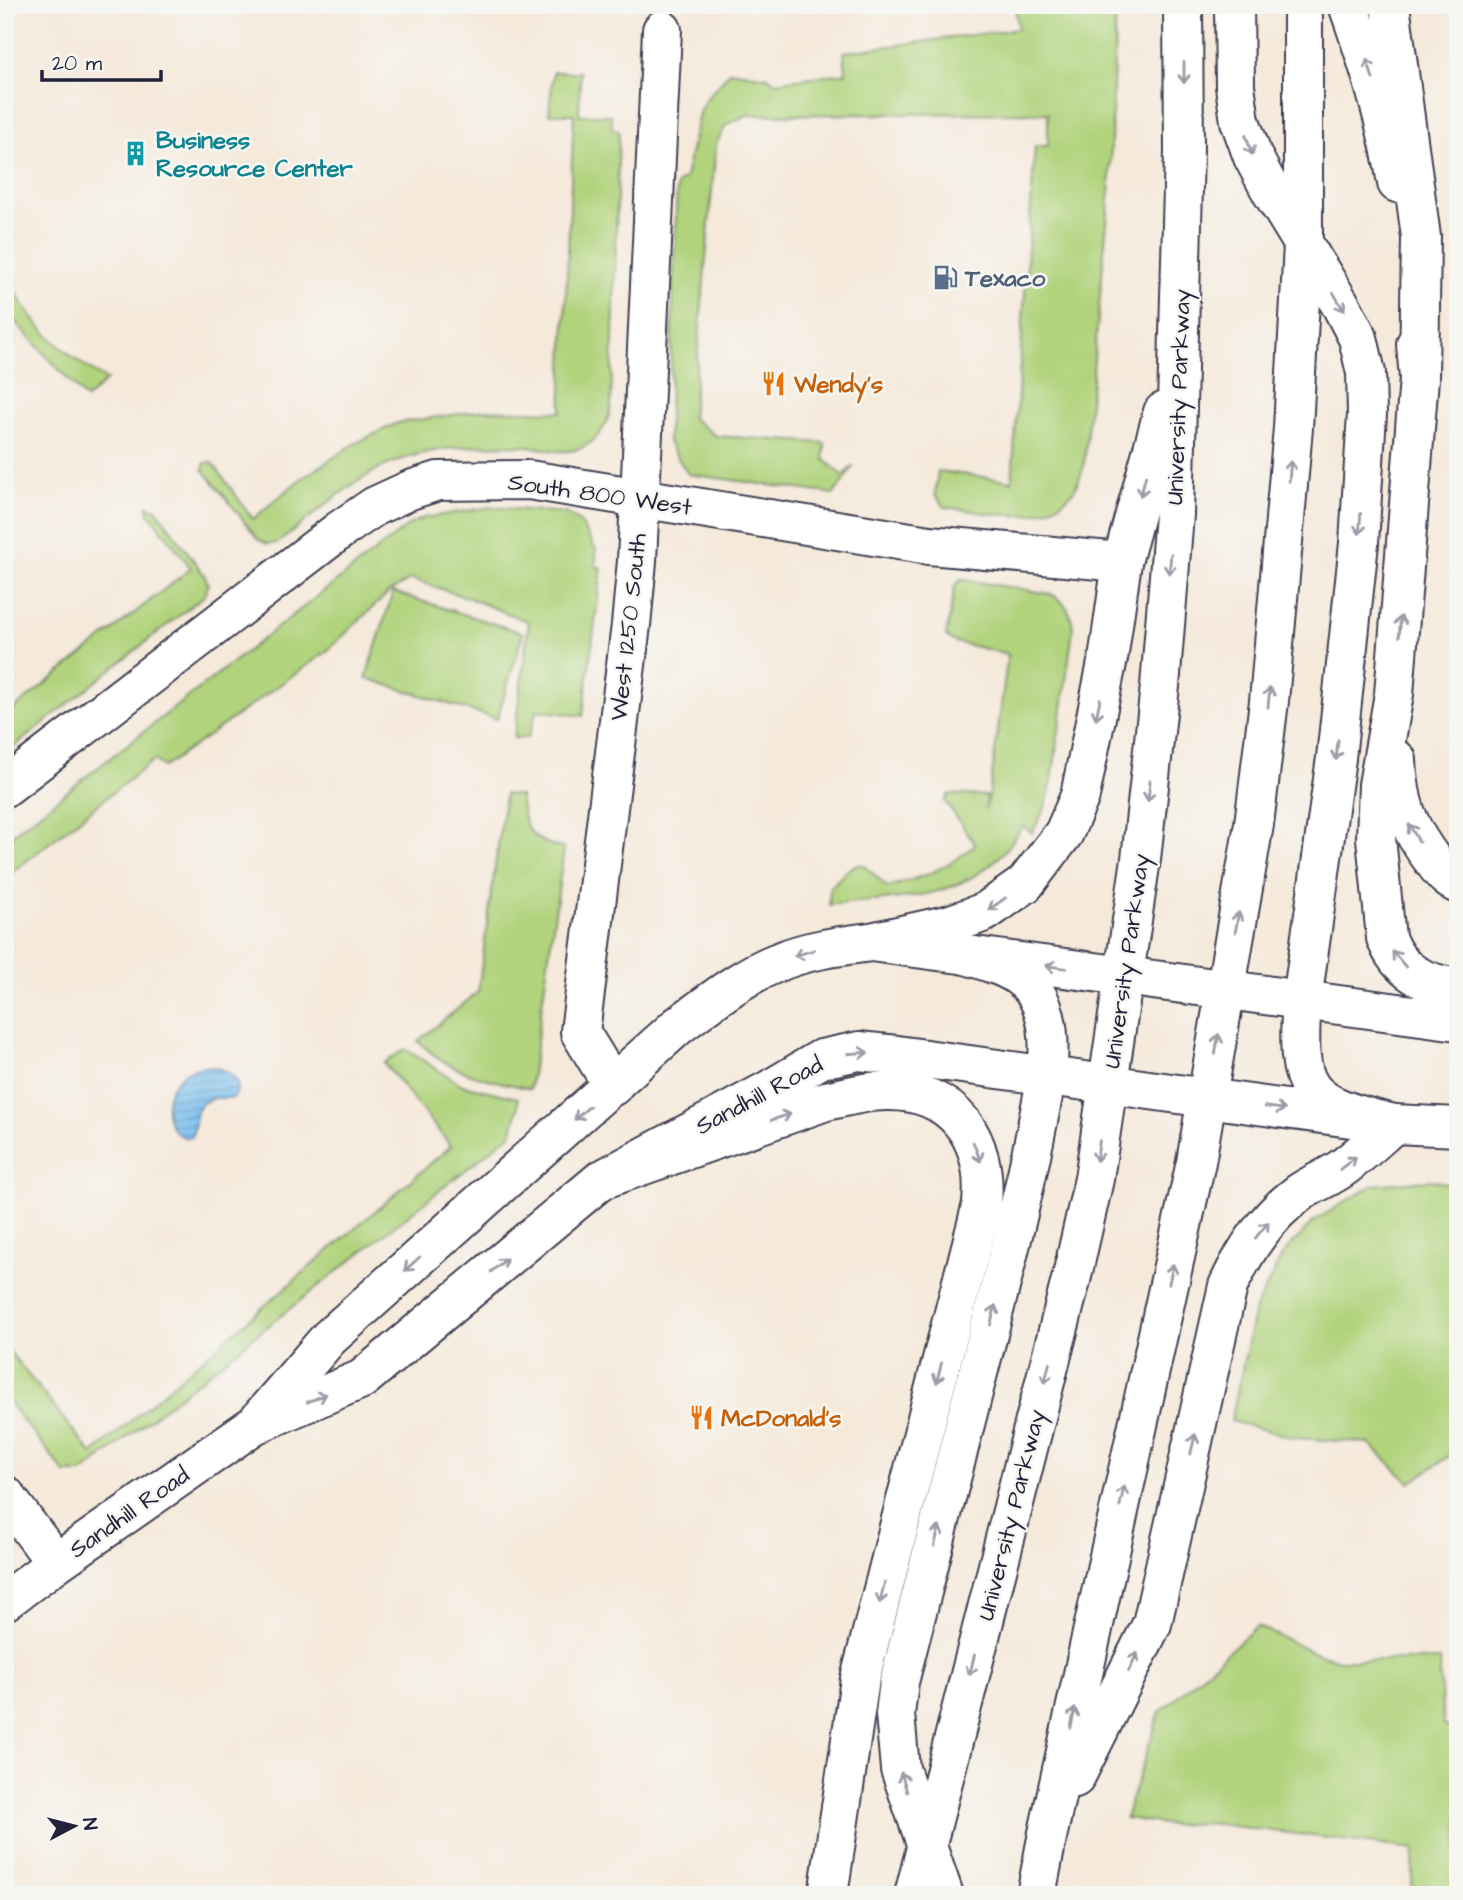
<svg xmlns="http://www.w3.org/2000/svg" width="1463" height="1900" viewBox="0 0 1463 1900" font-family="'Architects Daughter',sans-serif">
	<style>
		.green { fill: #b0d37b; stroke: #697a5b; stroke-width: 2 }
		.water { fill: url(#water-rules); stroke: #4d7095; stroke-width: 2 }
		.lines { fill: none; stroke-linecap: round; stroke-linejoin: round }
		.street-casing { stroke: #424053; stroke-width: 42 }
		.secondary-casing { stroke: #424053; stroke-width: 42 }
		.primary-casing { stroke: #424053; stroke-width: 42 }
		.highway-casing { stroke: #424053; stroke-width: 42 }
		.street { stroke: #fff; stroke-width: 38 }
		.secondary { stroke: #fff; stroke-width: 38 }
		.primary { stroke: #fff; stroke-width: 38 }
		.highway { stroke: #fff; stroke-width: 38 }
		.oneway { stroke: #9c9ca7 }
		.labels { text-anchor: middle; stroke-width: 5; stroke-linejoin: round; paint-order: stroke }
		.culture-label { font-size: 24px; font-weight: bold; fill: #0d838f; stroke: #f6f6f2; text-anchor: start }
		.service-label { font-size: 24px; font-weight: bold; fill: #4e5e75; stroke: #f6f6f2; text-anchor: start }
		.food-label { font-size: 24px; font-weight: bold; fill: #c56008; stroke: #f6f6f2; text-anchor: start }
		.street-label { font-size: 24px; fill: #22223b; stroke: #f6f6f2 }
	</style>
	<defs>
		<pattern id="water-rules" width="6" height="5" patternUnits="userSpaceOnUse" patternTransform="scale(1.75)"><rect width="6" height="5" fill="#78beef"/><path d="M0 2.5h6" fill="none" stroke="#629ac3"/></pattern>
	</defs>
	<rect width="100%" height="100%" fill="#f6f6f2"/>
	<filter id="ink" filterUnits="userSpaceOnUse"><feTurbulence type="fractalNoise" baseFrequency=".0143" numOctaves="2"/><feDisplacementMap in="SourceGraphic" scale="14" xChannelSelector="R" yChannelSelector="G"/><feConvolveMatrix kernelMatrix="1 2 1 2 8 2 1 2 1" color-interpolation-filters="sRGB"/></filter>
	<filter id="wash" filterUnits="userSpaceOnUse"><feTurbulence type="fractalNoise" baseFrequency=".00686" numOctaves="4" result="noise"/><feDisplacementMap in="SourceGraphic" scale="28" xChannelSelector="R" yChannelSelector="G"/><feGaussianBlur stdDeviation="1.57" result="paint"/><feColorMatrix in="noise" values="0 0 0 0 0 0 0 0 0 0 0 0 0 0 0 0 0 1.4 0 .05"/><feComposite in="paint" operator="in"/></filter>
	<g filter="url(#wash)">
		<rect width="100%" height="100%" fill="#f5e9da"/>
		<!-- green -->
		<g class="green">
			<path d="M 1015,5 L 1116,5 L 1109,200 L 1084,466 C 1080,476 1078,487 1070,495 C 1037,528 985,512 945,507 L 935,495 L 938,471 L 1012,481 L 1035,146 L 1048,146 L 1048,113 L 747,115 L 726,125 L 716,144 L 692,418 L 716,436 L 825,443 L 824,459 L 842,475 L 854,466 L 834,494 L 688,474 L 668,442 L 677,184 L 685,178 L 699,113 L 706,99 L 730,71 L 768,77 L 774,82 L 846,73 L 844,52 L 1018,29 Z"/>
			<path d="M 553,72 L 580,72 L 579,115 L 611,115 L 612,129 L 619,130 L 611,408 C 607,427 595,445 575,450 C 559,454 543,448 527,446 C 488,444 444,446 406,458 C 357,473 318,512 278,543 L 267,544 L 258,539 L 203,469 L 205,463 L 212,462 L 253,519 L 298,481 L 354,444 L 397,423 L 485,410 L 561,412 L 574,114 L 549,114 Z"/>
			<path d="M 5,268 C 22,318 63,354 107,380 L 86,399 L 8,314 L 5,308 Z"/>
			<path d="M 148,506 L 156,509 L 205,576 L 208,584 L 205,595 L 5,754 L 5,716 L 191,568 L 149,513 Z"/>
			<path d="M 491,507 L 565,513 L 580,522 L 596,550 L 596,567 L 602,567 L 583,716 L 537,710 L 528,738 L 514,738 L 529,622 L 469,598 L 411,579 L 388,593 L 326,652 L 164,767 L 154,760 L 5,878 L 5,840 L 410,524 L 424,518 Z"/>
			<path d="M 960,580 L 966,580 L 1051,594 C 1066,602 1072,613 1073,630 L 1052,781 L 1045,808 L 1032,833 L 1023,826 C 1016,835 1010,845 1003,853 C 955,903 892,897 829,905 L 830,888 C 840,879 850,862 864,865 L 887,887 C 922,878 946,869 974,846 L 975,844 L 945,801 L 949,794 L 987,796 L 985,810 L 989,797 L 1008,654 L 955,642 L 946,636 L 955,586 Z"/>
			<path d="M 393,592 L 523,633 L 497,719 L 366,678 Z"/>
			<path d="M 505,794 L 520,796 C 525,831 528,839 564,849 L 530,1089 C 484,1078 452,1075 418,1041 L 478,992 Z"/>
			<path d="M 405,1049 L 462,1085 L 518,1098 L 518,1109 L 511,1134 L 82,1473 L 65,1473 L 5,1398 L 5,1346 L 92,1454 L 451,1146 L 384,1063 Z"/>
			<path d="M 1429,1180 L 1458,1185 L 1458,1450 L 1410,1483 L 1369,1443 L 1295,1438 L 1231,1421 L 1255,1309 L 1283,1254 L 1314,1221 L 1373,1185 Z"/>
			<path d="M 1257,1626 L 1312,1652 L 1340,1660 L 1439,1660 L 1443,1725 L 1458,1733 L 1458,1895 L 1412,1887 L 1414,1849 L 1210,1823 L 1171,1825 L 1125,1818 L 1160,1712 Z"/>
		</g>
		<!-- water -->
		<path class="water" d="M 202,1067 C 220,1065 249,1078 233,1098 L 214,1098 L 202,1103 L 197,1112 L 192,1137 C 162,1143 151,1076 202,1067 Z"/>
	</g>
	<g filter="url(#ink)">
		<g class="lines">
			<defs>
				<g id="street">
					<path d="M 5,787 L 340,530 L 375,506 L 410,490 L 438,481 L 529,480 L 929,545 L 1122,562"/>
					<path d="M 613,1086 L 580,1032 L 631,625 L 637,561 L 662,30"/>
					<path d="M 5,1495 L 56,1563"/>
				</g>
				<g id="secondary">
					<path d="M 260,1418 L 329,1338 L 679,1025 C 709,1003 741,977 776,963 C 806,950 839,946 871,942 L 1458,1021"/>
					<path d="M 5,1601 L 56,1563 L 254,1425 L 362,1379 L 601,1180 L 769,1090 L 821,1059 L 859,1051 L 897,1055 L 1394,1124 L 1458,1127"/>
				</g>
				<g id="primary">
					<path d="M 1234,5 L 1235,86 L 1240,121 L 1253,157 L 1271,191 L 1342,307 L 1358,338 L 1366,373 L 1367,414 L 1359,543 L 1336,758 L 1302,1000 C 1295,1093 1305,1103 1394,1124"/>
					<path d="M 1348,5 C 1369,64 1387,122 1397,183"/>
					<path d="M 1416,344 L 1419,378 L 1394,694 L 1378,785 L 1376,838 L 1386,938 C 1399,972 1423,983 1458,988"/>
					<path d="M 1397,760 C 1399,803 1407,827 1434,862 C 1441,871 1446,879 1458,884"/>
					<path d="M 871,942 L 951,924 L 985,912 L 1025,884 L 1064,833 L 1080,796 L 1109,653 L 1122,562 L 1163,412"/>
					<path d="M 601,1180 L 826,1101 C 846,1097 865,1091 885,1091 C 955,1089 988,1140 982,1204 L 860,1679 L 828,1895"/>
					<path d="M 1075,1778 L 1152,1624 L 1228,1286 C 1245,1250 1266,1217 1299,1193 C 1313,1183 1331,1177 1345,1166 C 1362,1153 1378,1138 1394,1124"/>
					<path d="M 914,1895 L 1072,1276 L 1094,1179 L 1141,859 L 1160,686 L 1174,515 L 1184,151 L 1183,5"/>
					<path d="M 944,1895 L 900,1769 L 895,1714 L 899,1682 C 932,1552 966,1421 999,1291 C 1013,1236 1026,1182 1037,1126 C 1044,1090 1054,1052 1045,1016 C 1035,975 1003,966 966,955"/>
					<path d="M 1036,1895 L 1048,1833 L 1196,1162 L 1254,824 L 1269,701 L 1293,428 L 1303,245 L 1303,5"/>
				</g>
				<path id="highway" d="M 1390,5 L 1421,237 L 1419,378"/>
			</defs>
			<!-- street casing -->
			<use href="#street" class="street-casing"/>
			<!-- secondary casing -->
			<use href="#secondary" class="secondary-casing"/>
			<!-- primary casing -->
			<use href="#primary" class="primary-casing"/>
			<!-- highway casing -->
			<use href="#highway" class="highway-casing"/>
			<!-- street -->
			<use href="#street" class="street"/>
			<!-- secondary -->
			<use href="#secondary" class="secondary"/>
			<!-- primary -->
			<use href="#primary" class="primary"/>
			<!-- highway -->
			<use href="#highway" class="highway"/>
		</g>
		<!-- one-way arrows -->
		<defs><path id="oneway-shaft" d="M-6 0H5M1.5-3L5.5 0L1.5 3" fill="none" stroke-width="1.6" stroke-linecap="round" stroke-linejoin="round" transform="scale(1.75)"/></defs>
		<g class="oneway">
			<use href="#oneway-shaft" transform="translate(1370 69) rotate(-107)"/>
			<use href="#oneway-shaft" transform="translate(1184 73) rotate(90)"/>
			<use href="#oneway-shaft" transform="translate(1249 145) rotate(71)"/>
			<use href="#oneway-shaft" transform="translate(1339 302) rotate(59)"/>
			<use href="#oneway-shaft" transform="translate(1290 471) rotate(-85)"/>
			<use href="#oneway-shaft" transform="translate(1143 486) rotate(105)"/>
			<use href="#oneway-shaft" transform="translate(1360 524) rotate(94)"/>
			<use href="#oneway-shaft" transform="translate(1170 564) rotate(95)"/>
			<use href="#oneway-shaft" transform="translate(1400 626) rotate(-86)"/>
			<use href="#oneway-shaft" transform="translate(1269 697) rotate(-84)"/>
			<use href="#oneway-shaft" transform="translate(1098 709) rotate(102)"/>
			<use href="#oneway-shaft" transform="translate(1337 750) rotate(96)"/>
			<use href="#oneway-shaft" transform="translate(1149 791) rotate(96)"/>
			<use href="#oneway-shaft" transform="translate(1414 833) rotate(-120)"/>
			<use href="#oneway-shaft" transform="translate(997 904) rotate(145)"/>
			<use href="#oneway-shaft" transform="translate(1237 922) rotate(-80)"/>
			<use href="#oneway-shaft" transform="translate(804 953) rotate(162)"/>
			<use href="#oneway-shaft" transform="translate(1399 959) rotate(-130)"/>
			<use href="#oneway-shaft" transform="translate(1056 967) rotate(-172)"/>
			<use href="#oneway-shaft" transform="translate(1217 1044) rotate(-81)"/>
			<use href="#oneway-shaft" transform="translate(858 1053) rotate(-4)"/>
			<use href="#oneway-shaft" transform="translate(1275 1108) rotate(8)"/>
			<use href="#oneway-shaft" transform="translate(582 1113) rotate(138)"/>
			<use href="#oneway-shaft" transform="translate(781 1117) rotate(-19)"/>
			<use href="#oneway-shaft" transform="translate(1098 1151) rotate(98)"/>
			<use href="#oneway-shaft" transform="translate(977 1152) rotate(69)"/>
			<use href="#oneway-shaft" transform="translate(1348 1163) rotate(-38)"/>
			<use href="#oneway-shaft" transform="translate(1262 1230) rotate(-51)"/>
			<use href="#oneway-shaft" transform="translate(412 1264) rotate(138)"/>
			<use href="#oneway-shaft" transform="translate(499 1265) rotate(-40)"/>
			<use href="#oneway-shaft" transform="translate(1171 1274) rotate(-78)"/>
			<use href="#oneway-shaft" transform="translate(993 1315) rotate(-76)"/>
			<use href="#oneway-shaft" transform="translate(939 1373) rotate(104)"/>
			<use href="#oneway-shaft" transform="translate(1047 1373) rotate(104)"/>
			<use href="#oneway-shaft" transform="translate(317 1398) rotate(-23)"/>
			<use href="#oneway-shaft" transform="translate(1193 1444) rotate(-77)"/>
			<use href="#oneway-shaft" transform="translate(1122 1496) rotate(-78)"/>
			<use href="#oneway-shaft" transform="translate(937 1536) rotate(-76)"/>
			<use href="#oneway-shaft" transform="translate(882 1593) rotate(104)"/>
			<use href="#oneway-shaft" transform="translate(1133 1662) rotate(-64)"/>
			<use href="#oneway-shaft" transform="translate(972 1665) rotate(104)"/>
			<use href="#oneway-shaft" transform="translate(1073 1718) rotate(-78)"/>
			<use href="#oneway-shaft" transform="translate(904 1782) rotate(-107)"/>
		</g>
	</g>
	<!-- icons -->
	<defs>
		<symbol id="building-bare" viewBox="-9 -9 18 18"><path d="M-4-6H4V6H1V3H-1V6H-4ZM-2.5-4.3h1.7v1.8h-1.7ZM.8-4.3h1.7v1.8H.8ZM-2.5-1h1.7V.8h-1.7ZM.8-1h1.7V.8H.8Z" fill="#0f9aa8" stroke="#f6f6f2" stroke-width="2.5" paint-order="stroke"/></symbol>
		<symbol id="fuel-bare" viewBox="-9 -9 18 18"><path d="M-5.5-6h7V0h2V4h1.3V-2.5L3-4.5l.8-.8L6-3V5H2.5V1h-1V6h-7ZM-4.2-4.7v3.2H.2V-4.7Z" fill="#5c6f8a" stroke="#f6f6f2" stroke-width="2.5" paint-order="stroke"/></symbol>
		<symbol id="restaurant-bare" viewBox="-9 -9 18 18"><path d="M-5-6h1v4h1v-4h1v4h1v-4h1v5L-1.5 .5V6h-2V.5L-5-1ZM5-6V6H3V1.5H1.5Q1.5-4 5-6Z" fill="#e8710a" stroke="#f6f6f2" stroke-width="2.5" paint-order="stroke"/></symbol>
	</defs>
	<g fill-rule="evenodd">
		<use href="#building-bare" x="118" y="136" width="35" height="35"/>
		<use href="#fuel-bare" x="928" y="260" width="35" height="35"/>
		<use href="#restaurant-bare" x="756" y="366" width="35" height="35"/>
		<use href="#restaurant-bare" x="684" y="1400" width="35" height="35"/>
	</g>
	<g class="labels">
		<!-- culture labels -->
		<g class="culture-label">
			<text x="156" y="148">Business<tspan x="156" dy="28">Resource Center</tspan></text>
		</g>
		<!-- service labels -->
		<g class="service-label">
			<text x="965" y="286">Texaco</text>
		</g>
		<!-- food labels -->
		<g class="food-label">
			<text x="794" y="392">Wendy's</text>
			<text x="721" y="1426">McDonald's</text>
		</g>
		<!-- street labels -->
		<g class="street-label">
			<text transform="translate(1178 397) rotate(-88)" y="8">University Parkway</text>
			<text transform="translate(600 494) rotate(8)" y="8">South 800 West</text>
			<text transform="translate(628 627) rotate(-84)" y="8">West 1250 South</text>
			<text transform="translate(1126 961) rotate(-82)" y="8">University Parkway</text>
			<text transform="translate(759 1095) rotate(-28)" y="8">Sandhill Road</text>
			<text transform="translate(129 1512) rotate(-35)" y="8">Sandhill Road</text>
			<text transform="translate(1011 1515) rotate(-76)" y="8">University Parkway</text>
		</g>
	</g>
	<!-- margin -->
	<rect width="1463" height="1900" fill="none" stroke="#f6f6f2" stroke-width="28"/>
	<!-- north arrow -->
	<g transform="translate(74 1826) rotate(83)" stroke="#f6f6f2" stroke-width="5" paint-order="stroke">
	<path d="M0-5L12 26L0 18L-12 26Z" fill="#22223b"/>
	<text y="-10" font-size="19" font-weight="bold" text-anchor="middle" fill="#22223b">N</text>
	</g>
	<!-- scale -->
	<path d="M42 70v10h119v-10" fill="none" stroke="#22223b" stroke-width="3.5"/>
	<text x="52" y="70" font-size="21" fill="#22223b" stroke="#f6f6f2" stroke-width="5" paint-order="stroke">20 m</text>
</svg>
